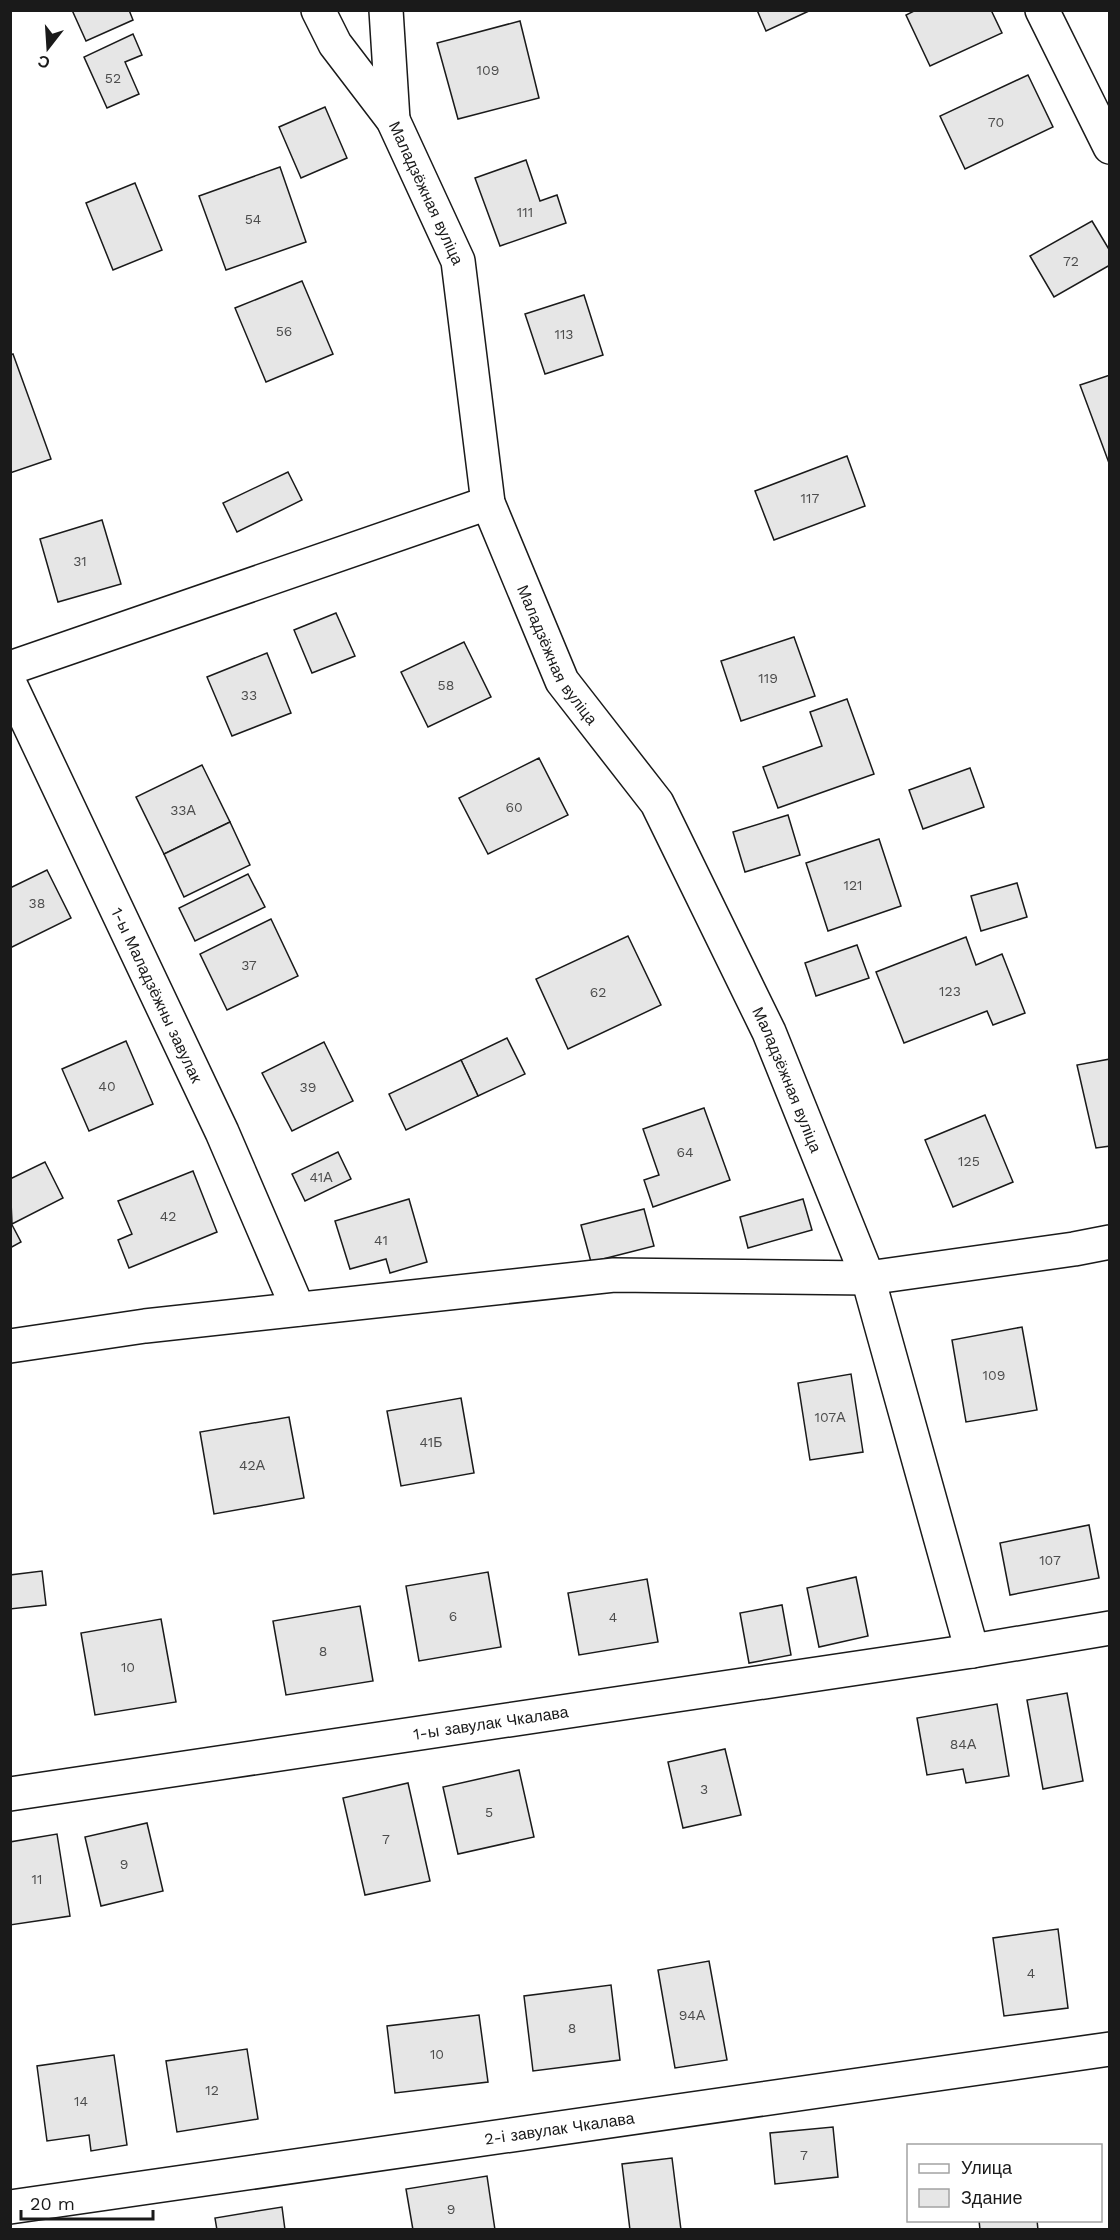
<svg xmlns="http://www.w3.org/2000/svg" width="1120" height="2240" viewBox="0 0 1120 2240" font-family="'Work Sans',sans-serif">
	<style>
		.building { fill: #e6e6e6; stroke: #1a1a1a; stroke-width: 1.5 }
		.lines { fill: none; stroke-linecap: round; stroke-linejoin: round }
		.minor-casing { stroke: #1a1a1a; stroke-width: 36 }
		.minor { stroke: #fff; stroke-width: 33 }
		.labels { text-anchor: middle; stroke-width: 4.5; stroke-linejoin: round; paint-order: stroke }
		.number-label { font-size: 14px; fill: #4d4d4d }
		.street-label { font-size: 16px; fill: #1a1a1a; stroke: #fff }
	</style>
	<rect width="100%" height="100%" fill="#fff"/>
	<!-- building -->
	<g class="building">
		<path d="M 72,10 L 129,10 L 133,20 L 86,41 Z"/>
		<path d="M 757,10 L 811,10 L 766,31 Z"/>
		<path d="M 916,10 L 991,10 L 1002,33 L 930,66 L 906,15 Z"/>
		<path d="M 520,21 L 539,98 L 458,119 L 437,43 Z"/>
		<path d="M 133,34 L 142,55 L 125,62 L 139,94 L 107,108 L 84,57 Z"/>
		<path d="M 1028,75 L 1053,127 L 965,169 L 940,116 Z"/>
		<path d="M 325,107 L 347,158 L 301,178 L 279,127 Z"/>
		<path d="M 526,160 L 540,201 L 557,195 L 566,223 L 500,246 L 475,178 Z"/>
		<path d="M 280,167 L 306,242 L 226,270 L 199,196 Z"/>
		<path d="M 135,183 L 162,250 L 113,270 L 86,203 Z"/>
		<path d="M 1092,221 L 1110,251 L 1110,265 L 1054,297 L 1030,256 Z"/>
		<path d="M 302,281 L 333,354 L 266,382 L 235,308 Z"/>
		<path d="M 584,295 L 603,355 L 545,374 L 525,314 Z"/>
		<path d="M 13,354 L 51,459 L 10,473 L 10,355 Z"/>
		<path d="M 1110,375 L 1110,463 L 1109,463 L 1080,385 Z"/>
		<path d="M 847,456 L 865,506 L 774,540 L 755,491 Z"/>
		<path d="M 288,472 L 302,500 L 237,532 L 223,503 Z"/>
		<path d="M 102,520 L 121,584 L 58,602 L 40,539 Z"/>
		<path d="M 336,613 L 355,656 L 312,673 L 294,630 Z"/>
		<path d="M 794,637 L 815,696 L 741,721 L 721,661 Z"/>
		<path d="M 464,642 L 491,697 L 428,727 L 401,672 Z"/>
		<path d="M 267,653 L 291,713 L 232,736 L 207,677 Z"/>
		<path d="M 847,699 L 874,774 L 778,808 L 763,767 L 822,746 L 810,712 Z"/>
		<path d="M 539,758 L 568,815 L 488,854 L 459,798 Z"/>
		<path d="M 202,765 L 230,822 L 164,854 L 136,797 Z"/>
		<path d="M 970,768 L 984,807 L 923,829 L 909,790 Z"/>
		<path d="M 788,815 L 800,855 L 745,872 L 733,832 Z"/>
		<path d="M 230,822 L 250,865 L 184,897 L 164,854 Z"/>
		<path d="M 879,839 L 901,906 L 828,931 L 806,863 Z"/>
		<path d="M 47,870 L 71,918 L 10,948 L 10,888 Z"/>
		<path d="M 248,874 L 265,907 L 195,941 L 179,908 Z"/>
		<path d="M 1017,883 L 1027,917 L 981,931 L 971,896 Z"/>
		<path d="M 271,919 L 298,976 L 227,1010 L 200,954 Z"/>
		<path d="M 628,936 L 661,1005 L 568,1049 L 536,979 Z"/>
		<path d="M 966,937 L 976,965 L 1002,954 L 1025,1013 L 993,1025 L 987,1011 L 904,1043 L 876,972 Z"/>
		<path d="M 857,945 L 869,978 L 816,996 L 805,963 Z"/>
		<path d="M 507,1038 L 525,1074 L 478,1096 L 461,1060 Z"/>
		<path d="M 126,1041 L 153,1104 L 89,1131 L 62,1069 Z"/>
		<path d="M 324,1042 L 353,1101 L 292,1131 L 262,1073 Z"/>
		<path d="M 1110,1059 L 1110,1146 L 1096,1148 L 1077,1065 Z"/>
		<path d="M 461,1060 L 478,1096 L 406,1130 L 389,1094 Z"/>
		<path d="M 704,1108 L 730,1180 L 653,1207 L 644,1180 L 659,1175 L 643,1129 Z"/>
		<path d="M 985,1115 L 1013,1182 L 953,1207 L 925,1140 Z"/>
		<path d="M 338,1152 L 351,1179 L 305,1201 L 292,1174 Z"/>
		<path d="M 45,1162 L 63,1198 L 12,1224 L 10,1179 Z"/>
		<path d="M 193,1171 L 217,1232 L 129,1268 L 118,1240 L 132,1234 L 118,1201 Z"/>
		<path d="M 409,1199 L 427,1262 L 390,1273 L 386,1259 L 350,1269 L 335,1221 Z"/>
		<path d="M 803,1199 L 812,1230 L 748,1248 L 740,1217 Z"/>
		<path d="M 644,1209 L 654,1246 L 591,1262 L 581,1225 Z"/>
		<path d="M 10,1221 L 21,1242 L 10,1248 Z"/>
		<path d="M 1022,1327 L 1037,1410 L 966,1422 L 952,1340 Z"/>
		<path d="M 851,1374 L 863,1452 L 810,1460 L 798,1383 Z"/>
		<path d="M 461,1398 L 474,1473 L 401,1486 L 387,1411 Z"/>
		<path d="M 289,1417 L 304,1498 L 214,1514 L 200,1432 Z"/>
		<path d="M 1089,1525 L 1099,1578 L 1010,1595 L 1000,1543 Z"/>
		<path d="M 42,1571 L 46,1605 L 10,1609 L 10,1575 Z"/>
		<path d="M 488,1572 L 501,1647 L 419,1661 L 406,1586 Z"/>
		<path d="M 856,1577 L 868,1636 L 819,1647 L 807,1588 Z"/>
		<path d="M 647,1579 L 658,1642 L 579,1655 L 568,1593 Z"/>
		<path d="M 782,1605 L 791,1655 L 749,1663 L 740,1613 Z"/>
		<path d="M 360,1606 L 373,1681 L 286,1695 L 273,1621 Z"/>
		<path d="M 161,1619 L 176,1702 L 95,1715 L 81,1633 Z"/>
		<path d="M 1067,1693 L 1083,1781 L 1043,1789 L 1027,1700 Z"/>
		<path d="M 997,1704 L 1009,1776 L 966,1783 L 963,1769 L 927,1775 L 917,1718 Z"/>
		<path d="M 725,1749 L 741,1815 L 683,1828 L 668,1762 Z"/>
		<path d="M 519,1770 L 534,1837 L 458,1854 L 443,1787 Z"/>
		<path d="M 408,1783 L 430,1881 L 365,1895 L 343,1798 Z"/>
		<path d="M 147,1823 L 163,1891 L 101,1906 L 85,1837 Z"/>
		<path d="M 57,1834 L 70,1916 L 10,1925 L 10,1842 Z"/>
		<path d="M 1058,1929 L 1068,2008 L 1004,2016 L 993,1938 Z"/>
		<path d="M 709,1961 L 727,2060 L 675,2068 L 658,1970 Z"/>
		<path d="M 611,1985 L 620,2060 L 533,2071 L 524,1996 Z"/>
		<path d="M 479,2015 L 488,2082 L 395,2093 L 387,2026 Z"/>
		<path d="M 247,2049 L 258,2119 L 177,2132 L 166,2061 Z"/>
		<path d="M 114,2055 L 127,2145 L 91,2151 L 89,2135 L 47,2141 L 37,2066 Z"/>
		<path d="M 833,2127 L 838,2177 L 775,2184 L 770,2133 Z"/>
		<path d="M 672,2158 L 681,2230 L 630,2230 L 622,2164 Z"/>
		<path d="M 487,2176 L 495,2230 L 413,2230 L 406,2189 Z"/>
		<path d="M 282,2207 L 285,2230 L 217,2230 L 215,2218 Z"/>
		<path d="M 979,2220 L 1037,2220 L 1038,2230 L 980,2230 Z"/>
	</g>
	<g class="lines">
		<defs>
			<g id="minor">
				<path id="s1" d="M 318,10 L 335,44 L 393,120 L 458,261 L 488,503 L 562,681 L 657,803 L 769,1032 L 868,1278 L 972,1651"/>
				<path d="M 386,10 L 393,120"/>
				<path d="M 1042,10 L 1110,147"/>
				<path d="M 10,668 L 488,503"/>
				<path id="s2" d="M 10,684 L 222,1132 L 298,1309"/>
				<path d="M 10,1346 L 145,1326 L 614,1275 L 868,1278 L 1074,1249 L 1110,1242"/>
				<path id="s3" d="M 10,1794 L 972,1651 L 1110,1628"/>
				<path id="s4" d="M 10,2207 L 1110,2049"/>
			</g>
		</defs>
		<!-- minor casing -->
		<use href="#minor" class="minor-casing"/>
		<!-- minor -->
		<use href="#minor" class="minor"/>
	</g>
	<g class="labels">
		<!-- number labels -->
		<g class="number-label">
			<text x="488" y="75">109</text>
			<text x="113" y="83">52</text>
			<text x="996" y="127">70</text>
			<text x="525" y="217">111</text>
			<text x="253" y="224">54</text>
			<text x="1071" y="266">72</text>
			<text x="284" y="336">56</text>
			<text x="564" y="339">113</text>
			<text x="810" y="503">117</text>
			<text x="80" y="566">31</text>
			<text x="768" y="683">119</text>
			<text x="446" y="690">58</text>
			<text x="249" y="700">33</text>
			<text x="514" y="812">60</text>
			<text x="183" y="815">33А</text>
			<text x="853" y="890">121</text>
			<text x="37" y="908">38</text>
			<text x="249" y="970">37</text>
			<text x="950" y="996">123</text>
			<text x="598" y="997">62</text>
			<text x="107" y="1091">40</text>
			<text x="308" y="1092">39</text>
			<text x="685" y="1157">64</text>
			<text x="969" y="1166">125</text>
			<text x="321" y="1182">41А</text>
			<text x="168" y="1221">42</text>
			<text x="381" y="1245">41</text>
			<text x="994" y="1380">109</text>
			<text x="830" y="1422">107А</text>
			<text x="431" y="1447">41Б</text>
			<text x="252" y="1470">42А</text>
			<text x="1050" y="1565">107</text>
			<text x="453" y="1621">6</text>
			<text x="613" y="1622">4</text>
			<text x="323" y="1656">8</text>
			<text x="128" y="1672">10</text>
			<text x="963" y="1749">84А</text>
			<text x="704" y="1794">3</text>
			<text x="489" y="1817">5</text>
			<text x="386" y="1844">7</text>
			<text x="124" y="1869">9</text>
			<text x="37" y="1884">11</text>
			<text x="1031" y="1978">4</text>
			<text x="692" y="2020">94А</text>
			<text x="572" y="2033">8</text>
			<text x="437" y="2059">10</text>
			<text x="212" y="2095">12</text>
			<text x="81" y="2106">14</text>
			<text x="804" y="2160">7</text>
			<text x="451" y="2214">9</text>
		</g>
		<!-- street labels -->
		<g class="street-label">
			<text dy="6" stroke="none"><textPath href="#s1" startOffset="214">Маладзёжная вуліца</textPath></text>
			<text dy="6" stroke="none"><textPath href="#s1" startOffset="700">Маладзёжная вуліца</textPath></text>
			<text dy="6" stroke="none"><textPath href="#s2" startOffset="344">1-ы Маладзёжны завулак</textPath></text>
			<text dy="6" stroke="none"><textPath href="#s1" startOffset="1186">Маладзёжная вуліца</textPath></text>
			<text dy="6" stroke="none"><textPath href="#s3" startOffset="486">1-ы завулак Чкалава</textPath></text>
			<text dy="6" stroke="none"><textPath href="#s4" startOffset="555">2-і завулак Чкалава</textPath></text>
		</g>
	</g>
	<!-- border -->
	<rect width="1120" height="2240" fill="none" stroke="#1a1a1a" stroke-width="24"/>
	<!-- legend -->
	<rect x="907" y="2144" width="195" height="78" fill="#ffffff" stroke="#a3a3a3" stroke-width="1.5"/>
	<rect x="919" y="2164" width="30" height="9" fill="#ffffff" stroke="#a3a3a3" stroke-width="1.5"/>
	<text x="961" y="2174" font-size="18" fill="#1a1a1a">Улица</text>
	<rect x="919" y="2189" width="30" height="18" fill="#e6e6e6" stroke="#a3a3a3" stroke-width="1.5"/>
	<text x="961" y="2204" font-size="18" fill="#1a1a1a">Здание</text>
	<!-- north arrow -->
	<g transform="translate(48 48) rotate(197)" stroke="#ffffff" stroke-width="4.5" paint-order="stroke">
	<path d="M0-4.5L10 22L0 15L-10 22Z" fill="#1a1a1a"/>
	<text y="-9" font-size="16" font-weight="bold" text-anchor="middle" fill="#1a1a1a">С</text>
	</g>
	<!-- scale -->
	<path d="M21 2210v9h132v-9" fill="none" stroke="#1a1a1a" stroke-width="3"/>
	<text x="30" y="2210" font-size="18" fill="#1a1a1a" stroke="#ffffff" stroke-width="4.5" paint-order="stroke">20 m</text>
</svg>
